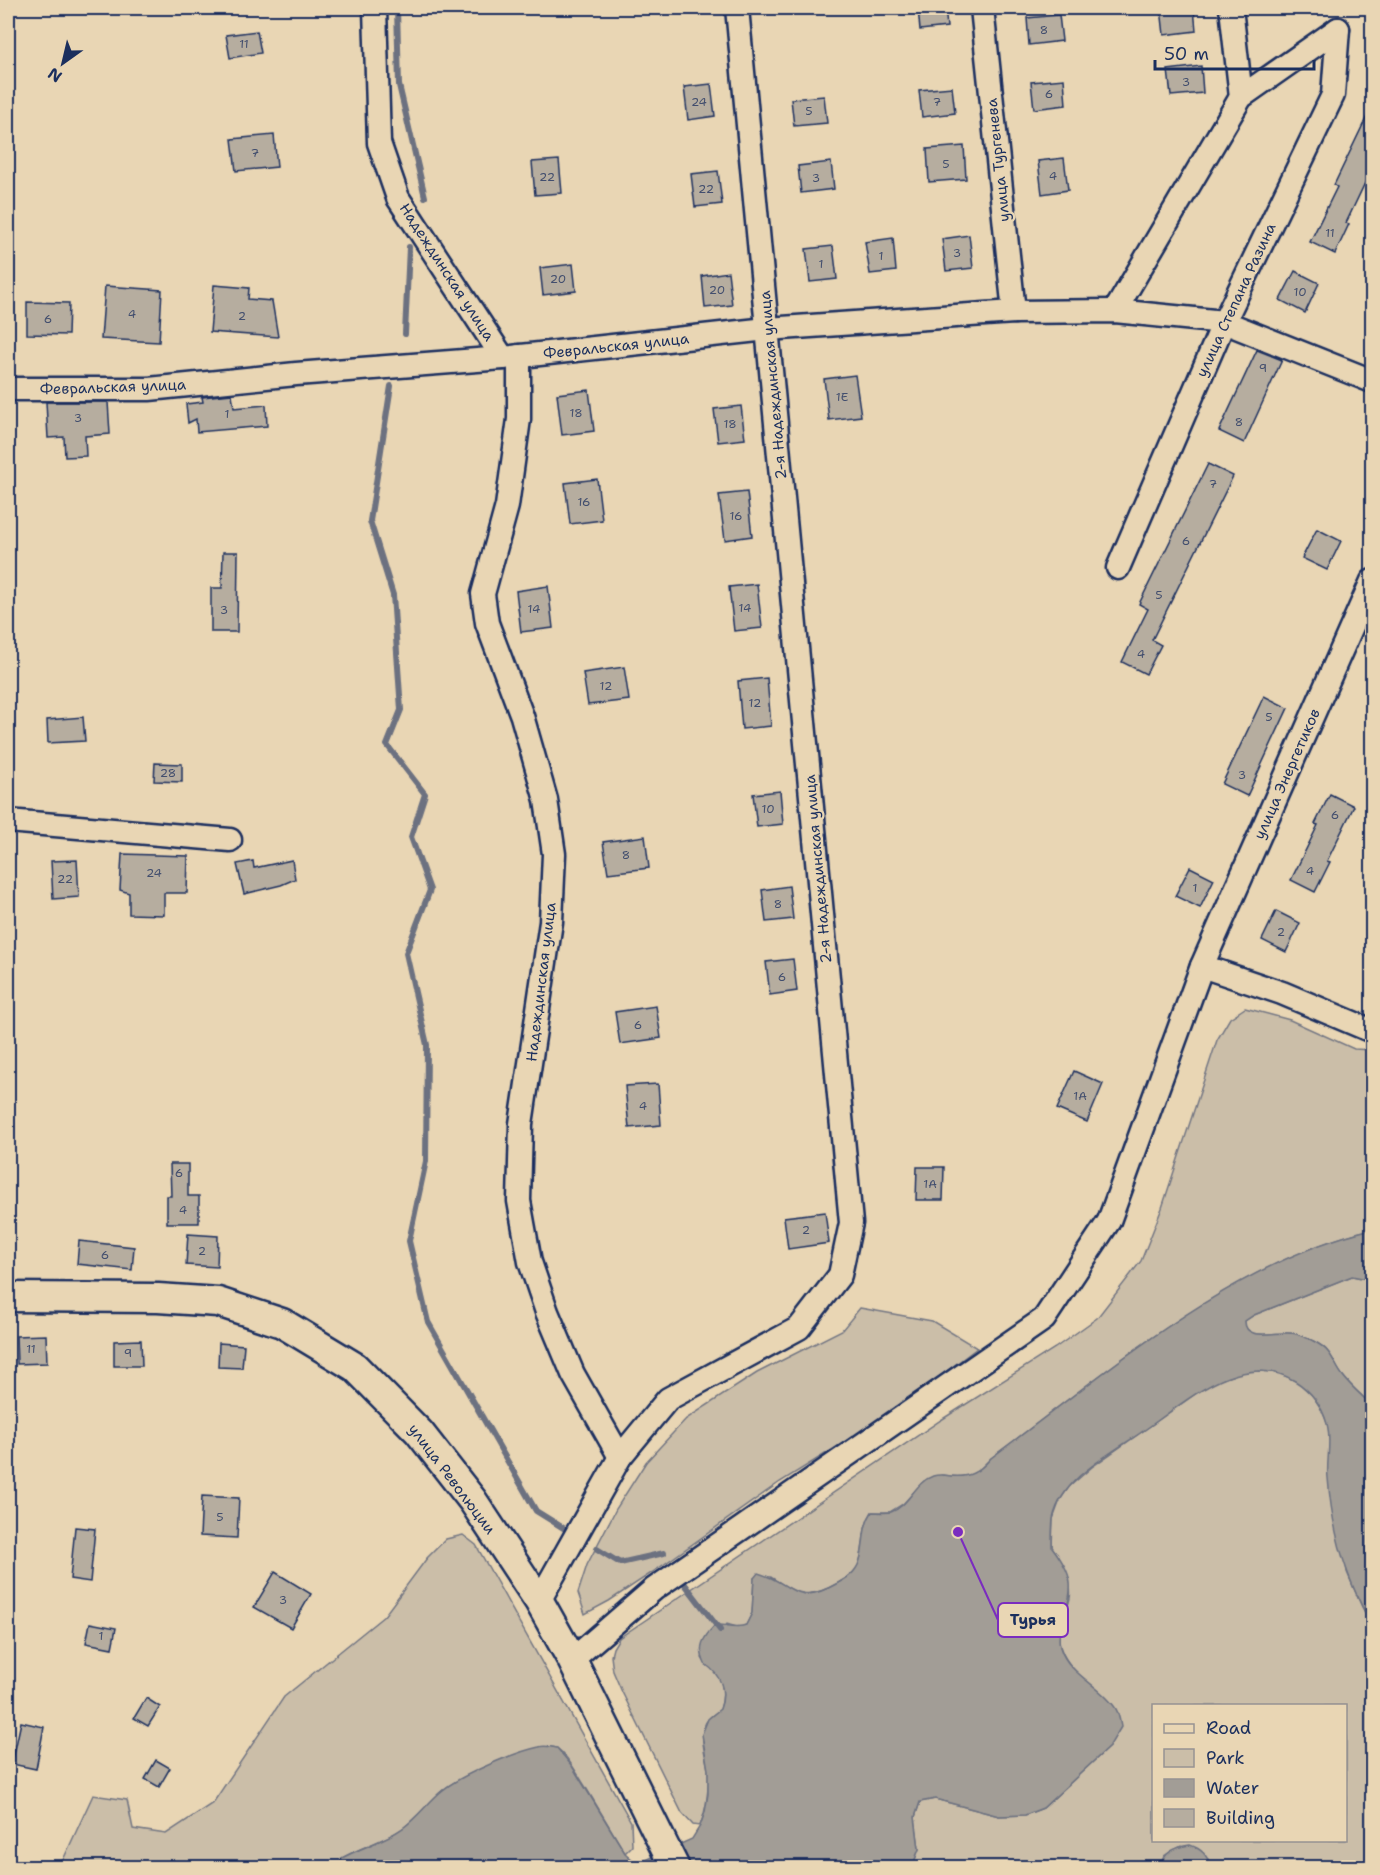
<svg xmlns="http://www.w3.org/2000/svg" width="1380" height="1875" viewBox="0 0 1380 1875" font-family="'Shantell Sans',sans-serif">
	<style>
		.green { fill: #cbbea8; stroke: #737683; stroke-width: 1.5; fill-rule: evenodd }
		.water { fill: #a29d96; stroke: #6c7180; stroke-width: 1.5 }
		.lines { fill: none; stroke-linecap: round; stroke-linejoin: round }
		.stream { stroke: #6c7180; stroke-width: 6 }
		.building { fill: #b6ad9f; stroke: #1b2f5e; stroke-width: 1.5 }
		.minor-casing { stroke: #1b2f5e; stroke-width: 27 }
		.tertiary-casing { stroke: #1b2f5e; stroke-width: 33 }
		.minor { stroke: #e9d6b4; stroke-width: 22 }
		.tertiary { stroke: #e9d6b4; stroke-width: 28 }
		.labels { text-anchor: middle; stroke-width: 4.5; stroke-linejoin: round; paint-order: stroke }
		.number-label { font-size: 12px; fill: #424e6e }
		.street-label { font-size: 15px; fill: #1b2f5e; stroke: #e9d6b4 }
		.leader { fill: none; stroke: #7b2cbf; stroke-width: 2 }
		.callout-dot { fill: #7b2cbf; stroke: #e9d6b4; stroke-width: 2 }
		.callout { fill: #e9d6b4; stroke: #7b2cbf; stroke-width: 2 }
		.callout-label { font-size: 16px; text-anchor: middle; font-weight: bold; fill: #1b2f5e }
	</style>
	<rect width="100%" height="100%" fill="#e9d6b4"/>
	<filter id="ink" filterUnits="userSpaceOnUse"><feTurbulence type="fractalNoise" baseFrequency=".0167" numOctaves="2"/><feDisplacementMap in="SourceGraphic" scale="12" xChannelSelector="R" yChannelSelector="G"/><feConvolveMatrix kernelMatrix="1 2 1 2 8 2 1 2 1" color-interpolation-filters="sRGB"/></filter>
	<g filter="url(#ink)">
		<!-- green -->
		<g class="green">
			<path d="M 1245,1008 L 1290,1020 L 1354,1049 L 1372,1050 L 1372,1229 C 1231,1263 1106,1373 991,1458 L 975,1474 L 960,1477 L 942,1475 L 924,1481 L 903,1504 L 890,1512 L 872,1512 C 860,1530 866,1550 857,1569 C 854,1575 844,1579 838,1583 C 809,1600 798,1595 771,1577 L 754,1578 L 752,1613 L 746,1625 L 740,1628 L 727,1624 L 702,1658 C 706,1665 711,1667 716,1672 C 724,1682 724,1698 720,1710 C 713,1715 706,1719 704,1727 C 700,1740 706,1756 708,1770 C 709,1790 707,1808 700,1826 L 693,1825 L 682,1813 L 622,1692 L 613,1671 L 611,1656 L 613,1648 L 619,1638 L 941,1420 L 1055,1348 L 1097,1318 L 1141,1261 L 1162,1208 L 1217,1040 L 1230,1018 Z"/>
			<path d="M 1352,1276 L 1372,1280 L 1372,1406 C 1363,1396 1352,1388 1343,1376 C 1337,1369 1334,1359 1328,1352 C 1321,1343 1307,1338 1296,1334 C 1282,1329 1244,1344 1245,1321 L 1254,1315 Z"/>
			<path d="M 860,1308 L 932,1321 L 977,1348 L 891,1413 L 780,1482 L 656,1570 L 609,1601 L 585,1614 L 578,1593 L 587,1565 L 616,1509 L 646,1462 L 686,1419 L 757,1373 L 842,1330 Z"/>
			<path d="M 1261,1371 L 1280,1373 L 1299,1383 L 1313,1396 L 1322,1410 L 1328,1425 L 1347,1572 L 1362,1607 L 1372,1625 L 1372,1867 L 1211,1867 L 1208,1859 L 1181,1846 L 1164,1856 L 1160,1867 L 912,1868 L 919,1849 L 915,1817 L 920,1802 L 935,1799 L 999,1816 L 1025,1815 L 1043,1808 L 1109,1747 L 1105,1697 C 1089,1683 1068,1669 1061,1649 C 1054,1631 1067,1615 1070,1598 C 1073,1583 1061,1558 1052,1547 L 1053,1519 L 1060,1500 L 1069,1487 L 1092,1467 L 1211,1383 L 1242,1372 ZM 1154,1706 L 1346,1706 L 1346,1840 L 1154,1840 Z"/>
			<path d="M 463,1535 L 476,1545 L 631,1822 L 632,1846 L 625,1853 C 612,1831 598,1808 585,1786 C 577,1774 569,1757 558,1749 C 542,1738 459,1777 444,1789 C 428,1802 417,1819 400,1830 C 382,1842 360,1847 342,1858 L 338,1867 L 50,1868 L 63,1860 L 93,1795 L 127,1800 L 133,1829 L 166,1834 L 213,1803 L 284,1697 L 384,1616 L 427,1558 L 446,1539 Z"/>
		</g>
		<!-- water -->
		<g class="water">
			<path d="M 1372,1229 L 1372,1280 L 1352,1276 L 1254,1315 L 1245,1321 C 1244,1344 1282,1329 1296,1334 C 1307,1338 1321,1343 1328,1352 C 1334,1359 1337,1369 1343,1376 C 1352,1388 1363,1396 1372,1406 L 1372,1625 C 1346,1580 1332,1530 1328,1478 C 1326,1461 1332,1441 1327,1424 C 1322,1406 1311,1391 1295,1381 C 1242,1349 1188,1400 1146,1429 C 1113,1453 1062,1476 1053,1519 C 1052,1528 1052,1538 1052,1547 C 1074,1576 1074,1586 1063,1620 C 1060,1628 1058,1638 1060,1647 C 1068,1675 1102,1686 1116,1709 C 1119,1714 1120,1722 1121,1727 L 1109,1747 L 1043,1808 L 1025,1815 L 999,1816 L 935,1799 L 920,1802 L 915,1817 L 919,1849 L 912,1867 L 338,1868 L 342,1858 C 362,1847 385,1841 403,1828 C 418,1817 429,1801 443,1790 C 461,1775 515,1752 539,1747 C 545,1745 551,1747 557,1748 L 572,1766 L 625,1853 L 633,1860 L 645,1860 L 692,1839 L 700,1826 L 705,1812 L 708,1794 L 708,1770 L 702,1734 L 708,1719 L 720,1709 C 727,1691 721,1675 705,1664 C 697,1647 703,1638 715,1625 C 726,1624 737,1629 746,1625 L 752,1613 L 754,1578 L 758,1573 C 796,1584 794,1608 838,1583 C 851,1576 858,1570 861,1556 C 865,1539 862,1527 872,1512 C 877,1512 885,1513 891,1512 C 909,1506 915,1482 933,1476 C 939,1474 945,1475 951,1476 C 969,1478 979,1472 991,1458 C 1106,1373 1231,1262 1372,1229 Z"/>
			<path d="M 1190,1845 C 1202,1849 1207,1855 1211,1867 L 1160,1867 C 1164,1852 1175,1847 1190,1845 Z"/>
		</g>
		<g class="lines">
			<!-- stream -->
			<g class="stream">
				<path d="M 397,8 L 399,85 L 425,197"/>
				<path d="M 405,334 L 409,247"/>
				<path d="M 391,386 L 370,521 L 393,595 L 401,710 L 387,745 L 425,794 L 411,837 L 430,890 L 406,953 L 427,1045 L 426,1161 L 409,1241 L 428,1322 L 536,1511 L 565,1529"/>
				<path d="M 597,1549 L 620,1563 L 664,1553"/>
				<path d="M 684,1583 L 720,1630"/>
			</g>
		</g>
		<!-- building -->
		<g class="building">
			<path d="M 918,8 L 945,8 L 947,27 L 920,30 Z"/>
			<path d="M 1161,8 L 1194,8 L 1196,31 L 1164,35 Z"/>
			<path d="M 1059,15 L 1062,41 L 1029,45 L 1027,18 Z"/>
			<path d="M 257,31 L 261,53 L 230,58 L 226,35 Z"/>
			<path d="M 1201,66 L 1203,93 L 1171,96 L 1168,70 Z"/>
			<path d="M 1064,79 L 1066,105 L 1034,109 L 1031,82 Z"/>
			<path d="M 711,84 L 715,116 L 688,120 L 684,87 Z"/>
			<path d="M 952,87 L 955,113 L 922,117 L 919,90 Z"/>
			<path d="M 824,96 L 827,123 L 794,126 L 791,99 Z"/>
			<path d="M 1372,106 L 1372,168 L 1346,223 L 1349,224 L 1335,254 L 1310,242 L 1337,187 L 1334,185 Z"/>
			<path d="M 274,135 L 277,167 L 236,171 L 232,139 Z"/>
			<path d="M 964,146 L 966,179 L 929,182 L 927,149 Z"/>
			<path d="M 1064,158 L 1068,190 L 1042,194 L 1038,161 Z"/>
			<path d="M 559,160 L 562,193 L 535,195 L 532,162 Z"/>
			<path d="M 831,162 L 834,189 L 801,193 L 798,166 Z"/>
			<path d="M 718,171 L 722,204 L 695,207 L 691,174 Z"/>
			<path d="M 969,235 L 973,268 L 946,271 L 942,239 Z"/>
			<path d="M 893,238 L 896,271 L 870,274 L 865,242 Z"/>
			<path d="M 833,246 L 837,279 L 810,282 L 806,249 Z"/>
			<path d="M 573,264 L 576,291 L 543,295 L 540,268 Z"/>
			<path d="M 1295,271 L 1319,283 L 1305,313 L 1280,300 Z"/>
			<path d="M 728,272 L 732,305 L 705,308 L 702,276 Z"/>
			<path d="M 214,285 L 249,288 L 248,299 L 272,301 L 278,337 L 210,332 Z"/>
			<path d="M 105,286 L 162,290 L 159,342 L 101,339 Z"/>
			<path d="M 27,302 L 69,303 L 68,335 L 27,334 Z"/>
			<path d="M 1257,350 L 1282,360 L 1244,443 L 1219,431 Z"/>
			<path d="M 855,375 L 861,416 L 829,420 L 824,379 Z"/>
			<path d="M 589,390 L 594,431 L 562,435 L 557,394 Z"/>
			<path d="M 232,394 L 234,408 L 266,405 L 267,426 L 197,432 L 196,419 L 188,423 L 186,404 L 203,402 L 202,397 Z"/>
			<path d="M 46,402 L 108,402 L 110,434 L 85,436 L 86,456 L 65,457 L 64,437 L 48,438 Z"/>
			<path d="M 741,406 L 745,439 L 718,442 L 714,409 Z"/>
			<path d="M 1208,464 L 1233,476 L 1152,640 L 1161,645 L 1146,674 L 1122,662 L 1148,609 L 1139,604 Z"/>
			<path d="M 597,479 L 602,520 L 570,524 L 565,483 Z"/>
			<path d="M 747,492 L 752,536 L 725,540 L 719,495 Z"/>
			<path d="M 1317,529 L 1341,541 L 1327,570 L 1302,558 Z"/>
			<path d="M 223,552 L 238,552 L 237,632 L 211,632 L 211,588 L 222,588 Z"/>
			<path d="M 757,584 L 762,628 L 734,631 L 729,587 Z"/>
			<path d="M 548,586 L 553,628 L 521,632 L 516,591 Z"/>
			<path d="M 624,667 L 629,700 L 588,705 L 583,673 Z"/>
			<path d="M 767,678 L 771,726 L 742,729 L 738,681 Z"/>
			<path d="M 1264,696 L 1288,708 L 1247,796 L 1222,784 Z"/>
			<path d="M 83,717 L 85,741 L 48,743 L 47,720 Z"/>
			<path d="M 155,763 L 182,764 L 182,782 L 154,781 Z"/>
			<path d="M 780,791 L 783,824 L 757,827 L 753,794 Z"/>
			<path d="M 1330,794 L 1354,806 L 1327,861 L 1330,862 L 1315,892 L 1291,880 L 1318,825 L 1315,824 Z"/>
			<path d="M 645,836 L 649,868 L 608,873 L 603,842 Z"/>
			<path d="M 122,854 L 188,856 L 187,893 L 164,893 L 164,915 L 129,914 L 129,893 L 120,890 Z"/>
			<path d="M 77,860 L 79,897 L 53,899 L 51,861 Z"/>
			<path d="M 292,860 L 295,879 L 281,885 L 244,894 L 237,864 L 253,861 L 254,868 Z"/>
			<path d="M 1190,867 L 1214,879 L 1200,908 L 1175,896 Z"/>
			<path d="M 789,886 L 793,919 L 766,922 L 762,890 Z"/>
			<path d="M 1276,911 L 1300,923 L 1286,952 L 1262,940 Z"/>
			<path d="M 793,959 L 797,991 L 770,995 L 766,962 Z"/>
			<path d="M 656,1006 L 661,1038 L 620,1044 L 615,1012 Z"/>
			<path d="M 1074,1071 L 1103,1084 L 1087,1122 L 1057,1109 Z"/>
			<path d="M 658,1084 L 661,1125 L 629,1128 L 625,1086 Z"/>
			<path d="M 170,1164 L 188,1164 L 188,1196 L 199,1196 L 199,1223 L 167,1223 L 167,1196 L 171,1196 Z"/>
			<path d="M 917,1167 L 944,1167 L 943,1200 L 916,1200 Z"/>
			<path d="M 825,1212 L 829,1243 L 788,1249 L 784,1217 Z"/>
			<path d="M 188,1234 L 218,1236 L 217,1267 L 186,1265 Z"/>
			<path d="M 79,1241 L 134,1247 L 132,1270 L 77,1264 Z"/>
			<path d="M 46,1335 L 47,1363 L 17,1364 L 16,1336 Z"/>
			<path d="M 141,1340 L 142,1366 L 114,1366 L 114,1341 Z"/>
			<path d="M 219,1343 L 244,1345 L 242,1368 L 218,1367 Z"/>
			<path d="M 202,1496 L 239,1498 L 237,1538 L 200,1536 Z"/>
			<path d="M 75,1527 L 95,1529 L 90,1582 L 70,1579 Z"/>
			<path d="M 275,1572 L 311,1594 L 291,1628 L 254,1607 Z"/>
			<path d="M 90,1623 L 116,1628 L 112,1648 L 86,1643 Z"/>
			<path d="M 146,1698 L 160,1707 L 148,1726 L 134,1718 Z"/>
			<path d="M 21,1722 L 44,1727 L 36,1769 L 12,1764 Z"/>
			<path d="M 156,1760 L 170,1768 L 159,1787 L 145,1779 Z"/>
		</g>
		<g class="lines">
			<defs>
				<g id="minor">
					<path d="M 375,8 L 379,143 L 398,198 L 503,358"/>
					<path d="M 982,8 L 1014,312"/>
					<path d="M 1231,8 L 1241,97"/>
					<path d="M 1115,311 L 1241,97 L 1338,29"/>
					<path d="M 519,356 L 519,419 L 507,506 L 483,594 L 487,623 L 522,716 L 546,800 L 554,854 L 551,922 L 521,1124 L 519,1201 L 530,1262 L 547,1312 L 573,1374 L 620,1457"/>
					<path d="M 8,389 L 149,389 L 296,374 L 503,358 L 767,329 L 1014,312 L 1115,311 L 1224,322 L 1372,381"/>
					<path d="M 1118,568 L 1224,322 L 1333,95 L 1338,29"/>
					<path d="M 8,821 L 230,840"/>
					<path d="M 1202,966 L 1282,993 L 1372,1031"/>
					<path d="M 539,1601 L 620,1457 L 668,1399 L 799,1328 L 840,1275 L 851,1223 L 737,8"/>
					<path d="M 572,1660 L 654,1589 L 1044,1319 L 1109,1221 L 1202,966 L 1372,581"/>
				</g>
				<path id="tertiary" d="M 8,1297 L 158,1298 L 218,1302 L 282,1323 L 355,1367 L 419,1432 L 473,1501 L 539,1601 L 572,1660 L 675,1868"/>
			</defs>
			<!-- minor casing -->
			<use href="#minor" class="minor-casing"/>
			<!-- tertiary casing -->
			<use href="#tertiary" class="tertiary-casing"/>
			<!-- minor -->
			<use href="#minor" class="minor"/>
			<!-- tertiary -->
			<use href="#tertiary" class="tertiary"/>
		</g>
	</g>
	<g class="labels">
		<!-- number labels -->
		<g class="number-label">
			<text x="1044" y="34">8</text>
			<text x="244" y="48">11</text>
			<text x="1186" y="86">3</text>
			<text x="1049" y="98">6</text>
			<text x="699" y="106">24</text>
			<text x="937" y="106">7</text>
			<text x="809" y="115">5</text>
			<text x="255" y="157">7</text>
			<text x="946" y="168">5</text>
			<text x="1053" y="180">4</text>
			<text x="547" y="181">22</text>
			<text x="816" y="182">3</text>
			<text x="706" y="193">22</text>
			<text x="1330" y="237">11</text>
			<text x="957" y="257">3</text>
			<text x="881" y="260">1</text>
			<text x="821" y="268">1</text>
			<text x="558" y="283">20</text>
			<text x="717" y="294">20</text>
			<text x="1300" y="296">10</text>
			<text x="132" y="318">4</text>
			<text x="242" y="320">2</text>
			<text x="48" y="323">6</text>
			<text x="1263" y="372">9</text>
			<text x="842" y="401">1Е</text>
			<text x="576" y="417">18</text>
			<text x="227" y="418">1</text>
			<text x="78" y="422">3</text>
			<text x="1239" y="426">8</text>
			<text x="730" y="428">18</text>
			<text x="1213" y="488">7</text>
			<text x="584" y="506">16</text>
			<text x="736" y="520">16</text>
			<text x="1186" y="545">6</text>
			<text x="1159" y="599">5</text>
			<text x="745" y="612">14</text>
			<text x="534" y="613">14</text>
			<text x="224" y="614">3</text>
			<text x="1141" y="658">4</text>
			<text x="606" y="690">12</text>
			<text x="755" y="707">12</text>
			<text x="1269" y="721">5</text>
			<text x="168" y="777">28</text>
			<text x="1242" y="779">3</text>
			<text x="768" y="813">10</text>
			<text x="1335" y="819">6</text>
			<text x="626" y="859">8</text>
			<text x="1310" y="875">4</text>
			<text x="154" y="877">24</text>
			<text x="65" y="883">22</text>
			<text x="1195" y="892">1</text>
			<text x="778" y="908">8</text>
			<text x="1281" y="936">2</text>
			<text x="782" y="981">6</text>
			<text x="638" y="1029">6</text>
			<text x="1080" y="1100">1А</text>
			<text x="643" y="1110">4</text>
			<text x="179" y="1177">6</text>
			<text x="930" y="1188">1А</text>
			<text x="183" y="1214">4</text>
			<text x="806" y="1234">2</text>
			<text x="202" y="1255">2</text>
			<text x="105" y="1259">6</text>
			<text x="31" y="1353">11</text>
			<text x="128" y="1357">9</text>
			<text x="220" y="1521">5</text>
			<text x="283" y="1604">3</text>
			<text x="101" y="1640">1</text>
		</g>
		<!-- street labels -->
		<g class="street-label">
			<text transform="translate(998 160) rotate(-96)" y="5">улица Тургенева</text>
			<text transform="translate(447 272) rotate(57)" y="5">Надеждинская улица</text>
			<text transform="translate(1236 300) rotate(-65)" y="5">улица Степана Разина</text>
			<text transform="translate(616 346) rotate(-6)" y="5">Февральская улица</text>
			<text transform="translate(773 385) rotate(-95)" y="5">2-я Надеждинская улица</text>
			<text transform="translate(113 387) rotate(-2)" y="5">Февральская улица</text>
			<text transform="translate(1287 774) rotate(-66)" y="5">улица Энергетиков</text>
			<text transform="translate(818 869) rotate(-95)" y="5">2-я Надеждинская улица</text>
			<text transform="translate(541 982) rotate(-83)" y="5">Надеждинская улица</text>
			<text transform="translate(452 1479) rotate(53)" y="5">улица Революции</text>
		</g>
	</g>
	<!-- callouts -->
	<path class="leader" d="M958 1532L998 1620"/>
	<circle class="callout-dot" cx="958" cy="1532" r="6"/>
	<rect class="callout" x="998" y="1603" width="70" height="34" rx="6"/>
	<g class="callout-label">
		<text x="1033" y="1625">Турья</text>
	</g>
	<!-- margin -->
	<rect width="1380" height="1875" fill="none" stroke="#e9d6b4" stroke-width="30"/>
	<rect x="15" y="15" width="1350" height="1845" fill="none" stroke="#1b2f5e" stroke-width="2" filter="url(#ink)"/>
	<!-- legend -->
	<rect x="1152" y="1704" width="195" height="138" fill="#e9d6b4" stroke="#979392" stroke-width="1.5"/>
	<rect x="1164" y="1724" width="30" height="9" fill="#e9d6b4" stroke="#979392" stroke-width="1.5"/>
	<text x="1206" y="1734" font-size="18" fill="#1b2f5e">Road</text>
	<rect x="1164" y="1749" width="30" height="18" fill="#cbbea8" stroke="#979392" stroke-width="1.5"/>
	<text x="1206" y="1764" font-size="18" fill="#1b2f5e">Park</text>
	<rect x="1164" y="1779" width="30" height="18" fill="#a29d96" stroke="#979392" stroke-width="1.5"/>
	<text x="1206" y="1794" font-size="18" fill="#1b2f5e">Water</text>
	<rect x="1164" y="1809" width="30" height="18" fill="#b6ad9f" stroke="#979392" stroke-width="1.5"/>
	<text x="1206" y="1824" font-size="18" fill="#1b2f5e">Building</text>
	<!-- north arrow -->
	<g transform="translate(63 63) rotate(214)" stroke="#e9d6b4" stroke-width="4.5" paint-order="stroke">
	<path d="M0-4.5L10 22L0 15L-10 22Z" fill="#1b2f5e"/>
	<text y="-9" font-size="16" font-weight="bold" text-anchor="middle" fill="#1b2f5e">N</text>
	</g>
	<!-- scale -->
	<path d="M1155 60v9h159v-9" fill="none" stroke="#1b2f5e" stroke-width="3"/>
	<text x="1164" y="60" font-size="18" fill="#1b2f5e" stroke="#e9d6b4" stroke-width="4.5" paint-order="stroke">50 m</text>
</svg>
